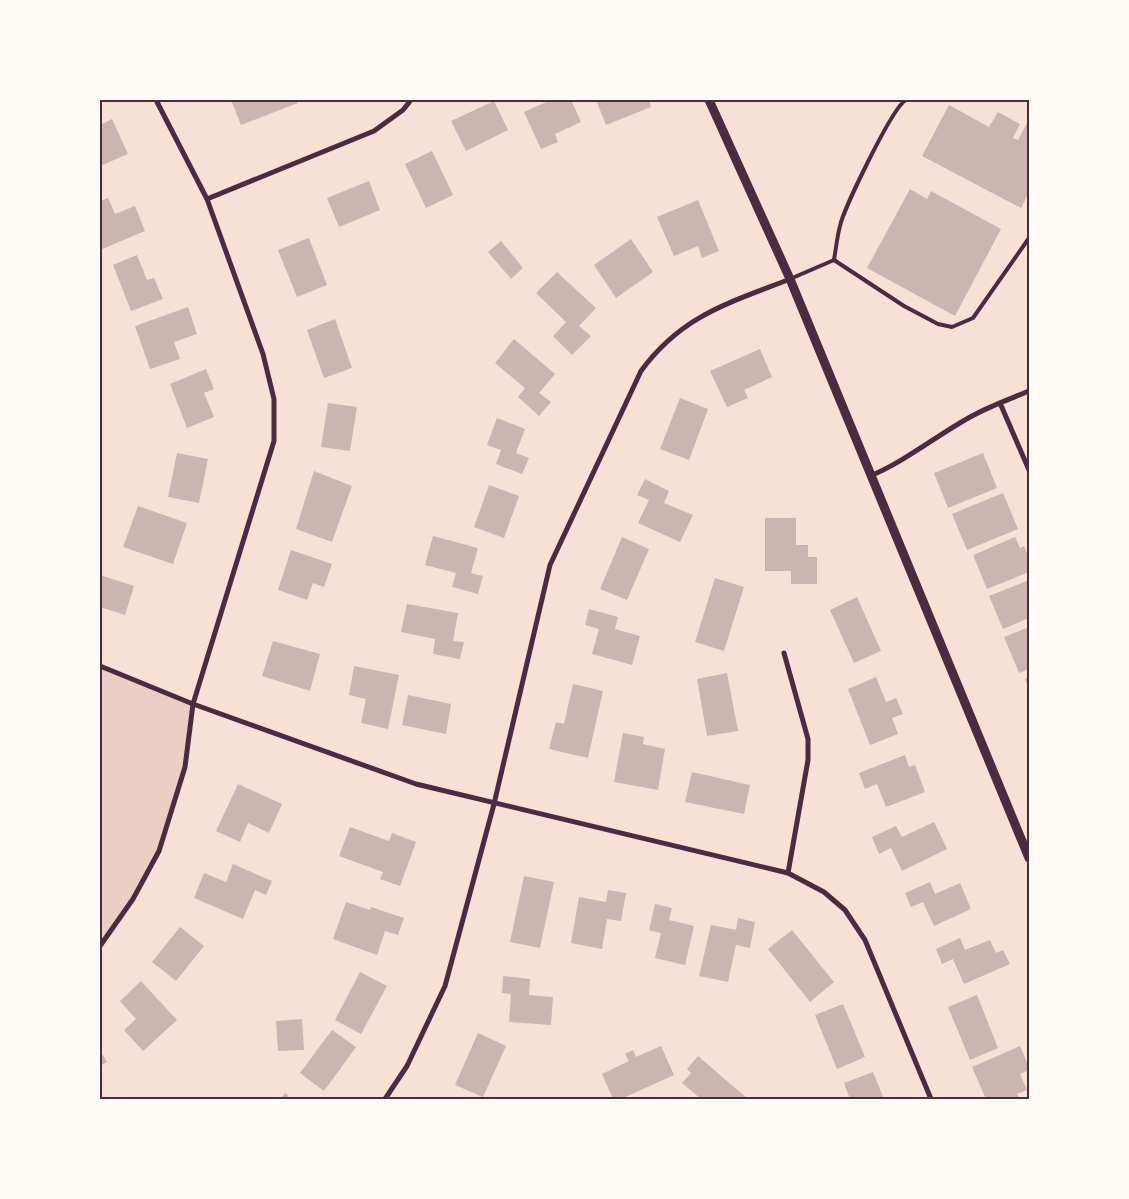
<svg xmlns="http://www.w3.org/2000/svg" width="1129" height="1199" viewBox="0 0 1129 1199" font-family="'Fira Sans Condensed',sans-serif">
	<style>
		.green { fill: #ebcfc5 }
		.building { fill: #ccb4b1 }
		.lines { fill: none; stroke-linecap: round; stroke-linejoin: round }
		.service { stroke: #4a2c40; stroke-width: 4 }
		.minor { stroke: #4a2c40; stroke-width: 5 }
		.tertiary { stroke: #4a2c40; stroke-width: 9 }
		.neatline { fill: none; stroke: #4a2c40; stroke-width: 2 }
	</style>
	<rect width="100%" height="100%" fill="#f7e1d7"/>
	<!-- green -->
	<path class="green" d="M 100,666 L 193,704 L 185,767 L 159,851 L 133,899 L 100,946 Z"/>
	<!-- building -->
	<g class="building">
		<path d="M 231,100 L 297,100 L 298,103 L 241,125 Z"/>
		<path d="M 551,100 L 571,100 L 581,122 L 555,134 L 558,142 L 541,149 L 524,112 Z"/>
		<path d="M 596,100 L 649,100 L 651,107 L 606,125 Z"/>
		<path d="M 494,101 L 508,130 L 466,151 L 451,121 Z"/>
		<path d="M 949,105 L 989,127 L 998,112 L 1020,124 L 1013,138 L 1018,140 L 1029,119 L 1029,192 L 1021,208 L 922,156 Z"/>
		<path d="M 112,119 L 128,154 L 100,166 L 100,125 Z"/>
		<path d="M 432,151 L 453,195 L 426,208 L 405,164 Z"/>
		<path d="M 369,181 L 380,210 L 339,227 L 327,198 Z"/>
		<path d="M 910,189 L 927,199 L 931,191 L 1001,229 L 955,316 L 867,268 Z"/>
		<path d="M 108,198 L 115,214 L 135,206 L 145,231 L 100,250 L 100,201 Z"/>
		<path d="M 698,200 L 719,251 L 702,258 L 698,246 L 674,256 L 657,217 Z"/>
		<path d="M 309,238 L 327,285 L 297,297 L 278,250 Z"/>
		<path d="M 631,239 L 653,272 L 616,298 L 594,265 Z"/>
		<path d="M 501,241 L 523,268 L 511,279 L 488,252 Z"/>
		<path d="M 137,255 L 147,280 L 154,278 L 163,299 L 131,311 L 113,265 Z"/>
		<path d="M 557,272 L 596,308 L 579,326 L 591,336 L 572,355 L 553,336 L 566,322 L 536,293 Z"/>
		<path d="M 188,307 L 197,334 L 174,342 L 180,359 L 150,369 L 135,326 Z"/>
		<path d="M 335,319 L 352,368 L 324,378 L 307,330 Z"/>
		<path d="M 514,339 L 555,374 L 539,393 L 551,402 L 539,416 L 518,397 L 525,388 L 495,363 Z"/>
		<path d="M 760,349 L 772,377 L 744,390 L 748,398 L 727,407 L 710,371 Z"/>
		<path d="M 206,369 L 214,389 L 204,393 L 214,417 L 187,428 L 170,384 Z"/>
		<path d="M 680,398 L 708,409 L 689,460 L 660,449 Z"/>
		<path d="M 328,403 L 357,407 L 350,451 L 321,447 Z"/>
		<path d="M 497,418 L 525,429 L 516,453 L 529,458 L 522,474 L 496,464 L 501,450 L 487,445 Z"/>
		<path d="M 177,453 L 208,459 L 199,503 L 168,497 Z"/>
		<path d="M 983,453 L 997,488 L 948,508 L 934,473 Z"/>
		<path d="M 314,471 L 352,486 L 332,542 L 296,529 Z"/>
		<path d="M 645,479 L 669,491 L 664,503 L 693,515 L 680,542 L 638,523 L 649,500 L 637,495 Z"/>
		<path d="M 489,485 L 519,496 L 504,538 L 474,527 Z"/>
		<path d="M 1003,493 L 1018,529 L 967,550 L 952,514 Z"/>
		<path d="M 138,506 L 187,523 L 173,564 L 123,547 Z"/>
		<path d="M 765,518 L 796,518 L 796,545 L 808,545 L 808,557 L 817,557 L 817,584 L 791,584 L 791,571 L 765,571 Z"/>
		<path d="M 433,536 L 478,548 L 471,573 L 483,576 L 478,594 L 452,587 L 456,573 L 425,565 Z"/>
		<path d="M 622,537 L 649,549 L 627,600 L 600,589 Z"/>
		<path d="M 1015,537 L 1020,548 L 1024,546 L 1029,558 L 1029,572 L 987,589 L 973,555 Z"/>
		<path d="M 291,550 L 332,564 L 324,587 L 313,583 L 307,600 L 278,590 Z"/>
		<path d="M 100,575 L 134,586 L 125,615 L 100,607 Z"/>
		<path d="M 715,578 L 744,587 L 724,651 L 695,642 Z"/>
		<path d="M 1029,580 L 1029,618 L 1003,629 L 989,596 Z"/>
		<path d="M 857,597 L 881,651 L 854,663 L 830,610 Z"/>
		<path d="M 407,604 L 458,613 L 453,641 L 464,642 L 460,659 L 433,654 L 435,639 L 401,632 Z"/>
		<path d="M 589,609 L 618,617 L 615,629 L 640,636 L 632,665 L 592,654 L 599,629 L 585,625 Z"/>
		<path d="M 1029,627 L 1029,669 L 1019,673 L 1004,637 Z"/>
		<path d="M 273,641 L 320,654 L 310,691 L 262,676 Z"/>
		<path d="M 354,666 L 399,675 L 388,729 L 361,723 L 366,699 L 349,695 Z"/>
		<path d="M 727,673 L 738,731 L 707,736 L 697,679 Z"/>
		<path d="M 876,677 L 886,702 L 896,698 L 903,714 L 892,718 L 898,734 L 870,745 L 848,689 Z"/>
		<path d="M 1029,677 L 1029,689 L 1025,679 Z"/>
		<path d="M 573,684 L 603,691 L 588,758 L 549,749 L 556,722 L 564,724 Z"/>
		<path d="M 408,695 L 451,704 L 446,734 L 402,725 Z"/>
		<path d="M 623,733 L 644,737 L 643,744 L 665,749 L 658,790 L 614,782 Z"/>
		<path d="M 905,755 L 909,767 L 915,765 L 925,792 L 886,807 L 877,784 L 865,789 L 859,773 Z"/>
		<path d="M 692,772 L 750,785 L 744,814 L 685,802 Z"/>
		<path d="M 238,784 L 282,804 L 269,833 L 248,823 L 240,842 L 216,831 Z"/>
		<path d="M 934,822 L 947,849 L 902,871 L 891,848 L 879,854 L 872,837 L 896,826 L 902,837 Z"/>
		<path d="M 350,827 L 389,841 L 392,833 L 416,842 L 400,886 L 380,879 L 383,872 L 339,856 Z"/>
		<path d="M 233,864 L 272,881 L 266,895 L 255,890 L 243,919 L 194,898 L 204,873 L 226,882 Z"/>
		<path d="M 524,876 L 554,882 L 540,948 L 510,942 Z"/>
		<path d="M 930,882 L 935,894 L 960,883 L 971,909 L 934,926 L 923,902 L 911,907 L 905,893 Z"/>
		<path d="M 608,890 L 626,893 L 621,921 L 607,919 L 602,949 L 571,943 L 579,897 L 606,902 Z"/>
		<path d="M 346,902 L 370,910 L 371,907 L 404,918 L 398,935 L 385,931 L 377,955 L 333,939 Z"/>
		<path d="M 655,904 L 672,908 L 669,920 L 694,926 L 685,965 L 655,958 L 661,933 L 649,930 Z"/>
		<path d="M 738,918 L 755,922 L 750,948 L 736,945 L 728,982 L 699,976 L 711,925 L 736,930 Z"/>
		<path d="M 180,927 L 204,946 L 176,981 L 152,962 Z"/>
		<path d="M 792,930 L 834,982 L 810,1002 L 768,949 Z"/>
		<path d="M 960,938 L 965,950 L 990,940 L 996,953 L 1003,950 L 1010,964 L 964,984 L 953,959 L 942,964 L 936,949 Z"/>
		<path d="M 360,972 L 387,986 L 361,1034 L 335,1020 Z"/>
		<path d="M 503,976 L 530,979 L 529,995 L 553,997 L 551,1025 L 509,1022 L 511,994 L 502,993 Z"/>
		<path d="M 141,981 L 177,1020 L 143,1051 L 124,1030 L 136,1019 L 120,1001 Z"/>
		<path d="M 977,995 L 998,1048 L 970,1060 L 948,1007 Z"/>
		<path d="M 843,1004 L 865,1057 L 837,1069 L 815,1015 Z"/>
		<path d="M 302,1019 L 304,1050 L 278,1051 L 276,1021 Z"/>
		<path d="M 332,1030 L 356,1047 L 324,1091 L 300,1073 Z"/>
		<path d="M 478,1033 L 506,1046 L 483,1097 L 455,1085 Z"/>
		<path d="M 661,1046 L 674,1075 L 621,1099 L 613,1099 L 602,1074 L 629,1061 L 625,1054 L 633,1050 L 636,1057 Z"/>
		<path d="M 1020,1046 L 1029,1067 L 1029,1070 L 1020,1074 L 1027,1090 L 1017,1094 L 1020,1099 L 986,1099 L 972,1067 Z"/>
		<path d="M 100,1050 L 107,1062 L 100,1066 Z"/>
		<path d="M 698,1056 L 748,1099 L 701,1099 L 682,1083 L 691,1073 L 687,1069 Z"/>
		<path d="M 873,1072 L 884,1099 L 850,1099 L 844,1083 Z"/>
		<path d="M 286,1093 L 290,1099 L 279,1099 Z"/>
	</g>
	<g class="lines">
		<!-- service -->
		<g class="service">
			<path d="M 834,260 L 904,306 L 938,324 L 952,327 L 973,318 L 1029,238"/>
			<path d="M 834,260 C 836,249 837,237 840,226 C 844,208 893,106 906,100"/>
			<path d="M 790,279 L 834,260"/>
		</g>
		<!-- minor -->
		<g class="minor">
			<path d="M 207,199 L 374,131 L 403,110 L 411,100"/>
			<path d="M 1000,403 L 1029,470"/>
			<path d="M 870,476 C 906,461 937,435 972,416 C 990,406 1010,399 1029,391"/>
			<path d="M 784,653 L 808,739 L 808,760 L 788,873"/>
			<path d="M 100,666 L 193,704 L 416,784 L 788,873 L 824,892 L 845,910 L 865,940 L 931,1099"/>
			<path d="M 100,946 L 133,899 L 159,851 L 185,767 L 193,704 L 274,441 L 274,399 L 263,354 L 207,199 L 156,100"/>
			<path d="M 385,1099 L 407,1066 L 445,986 L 494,804 L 550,565 L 641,371 C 682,315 729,303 790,279"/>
		</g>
		<!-- tertiary -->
		<path class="tertiary" d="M 709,100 L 790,279 L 1029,858"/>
	</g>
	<!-- border -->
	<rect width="1129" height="1199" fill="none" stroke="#fffaf5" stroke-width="202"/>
	<rect x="101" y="101" width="927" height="997" class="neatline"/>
</svg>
